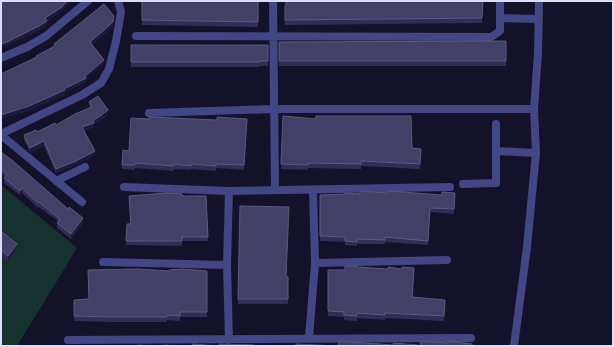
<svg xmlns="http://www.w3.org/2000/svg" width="614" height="347" font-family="'IBM Plex Sans',sans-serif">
  <rect width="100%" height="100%" fill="#141229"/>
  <!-- green -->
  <path fill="#16322e" d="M1 185 77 248 17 346H1Z"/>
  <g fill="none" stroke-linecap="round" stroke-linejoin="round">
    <!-- minor -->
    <path stroke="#414684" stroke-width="8" d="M273 1 275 190
      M500 18 539 19
      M136 36 491 37 500 31V1
      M1 58 27 47 46 36 88 1
      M149 113 274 109H534
      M1 134 82 95 101 83 109 69 116 41 121 12 118 1
      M1 135 82 202
      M496 151 536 153
      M56 181 85 167
      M463 184 496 183V124
      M124 187 229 191 450 187
      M229 191 227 265 229 340
      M103 262 227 265
      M315 263 447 260
      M309 338 315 263 313 190
      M68 340 471 338
      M514 346 527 247 536 153 534 109 538 54 539 1"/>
  </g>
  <!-- wall -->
  <path fill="#312d56" d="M142 1H258V27L142 25Z
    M483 1 482 23 285 25V6Z
    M506 41V66H279V42Z
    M131 45H268V66H259V67H131Z
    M89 102 108 115 94 124V127L84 131 95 155 76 165 56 173 44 146 30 152 24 140V135L37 132 56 125 90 108 89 106Z
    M283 116 412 148 421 154 420 169 361 166V169L308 168V170L281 169Z
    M149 119 217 120 247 119 244 170 216 168V171L191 169V170L174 169V171L135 168V170L122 169V165L129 151Z
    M1 152 83 223 71 239 57 228V223L58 221 39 207 38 208 22 193 20 195 4 183V178L5 177 1 174Z
    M360 194 455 197 454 214 430 212 428 245 385 242V244H357V246L345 245V242L320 241V195Z
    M129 196H206L208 241H182V246L126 245 127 224H130Z
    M240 206 286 277H288V304H238Z
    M1 231 17 249 8 261 1 255Z
    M357 267 414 273 413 297 445 304 444 321 385 318V320L357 318V321L344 320V317L328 316V270H345Z
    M169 271H207V317H180V321L167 320V322H113L74 321V300L89 299Z"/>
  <!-- shaded-wall -->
  <path fill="#1e1a3c" d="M67 1H71L62 11 47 22V25L39 31 7 46 1 48V44L45 18Z
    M114 16 113 27 90 47V42Z
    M104 60V64L86 79V82L65 93V95L29 111 1 119V115L64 89 85 76Z
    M108 110V115L94 124V127L82 132V127Z
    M44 141V146L30 152V148Z
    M95 151V155L76 165 56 173V169Z
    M22 188V193L20 195V191Z
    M83 218V223L71 239V234Z
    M17 244V249L8 261V256Z"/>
  <!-- building -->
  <path fill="#434068" stroke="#5c597f" d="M1 1H67L62 7 45 18 47 21 39 26 7 42 1 44Z
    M142 1H258V22L142 20Z
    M286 1H483L482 18 285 20V6H286Z
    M104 4 114 16 113 22 90 42 104 60 85 76 86 78 64 89 65 90 29 106 1 115V74L37 57 36 56 55 46 54 44Z
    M506 41V61H279V42Z
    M131 45H268V61H259V62H131Z
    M98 96 108 110 93 121 94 123 82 127 95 151 76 161 56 169 44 141 30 148 24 135 36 130 37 132 55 123 56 125 75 114 92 107 89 102Z
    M283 116 316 119V116H411L412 148 421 149 420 164 361 161V164L308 163V165L281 164Z
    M149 117 217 120V117L247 119 244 165 216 164V166L191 164V166L174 164V166L135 163V165H122L123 150 129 151 131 118 149 119Z
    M1 152 13 161 68 209 69 207 83 218 71 234 57 223 60 219 39 202 38 203 22 188 20 191 4 178 7 174 1 170Z
    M360 191 388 193V191L442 195V192L455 193 454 209 430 208 428 241 385 237V240L357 239V242L345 241V237L320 236V195L345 194V193L360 194Z
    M166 193 182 194V196H206L208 237H182V241H126L127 224H131L129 196Z
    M240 206 289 207 286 277H288V299H238Z
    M1 231 17 244 8 256 1 250Z
    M345 266H357V267L388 269V267L402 269V267L414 268 412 297 445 300 444 316 385 313V315L357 313V316L344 315V312L328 311V270H345Z
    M138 269 169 271V270L181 269 207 271V312H180V316L167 315V317H113L74 316V300L89 299 88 270Z
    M339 341 393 345V343L418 345V346H338Z
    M421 341 448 343V341L472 344V346H420Z
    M193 344 218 346H192Z
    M219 344 254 345V346H219Z
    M296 344 337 346H296Z
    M138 345 154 346H138Z
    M164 345 178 346H164Z"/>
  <!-- border -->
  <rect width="614" height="347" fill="none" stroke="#ddddfd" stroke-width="4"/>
</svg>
